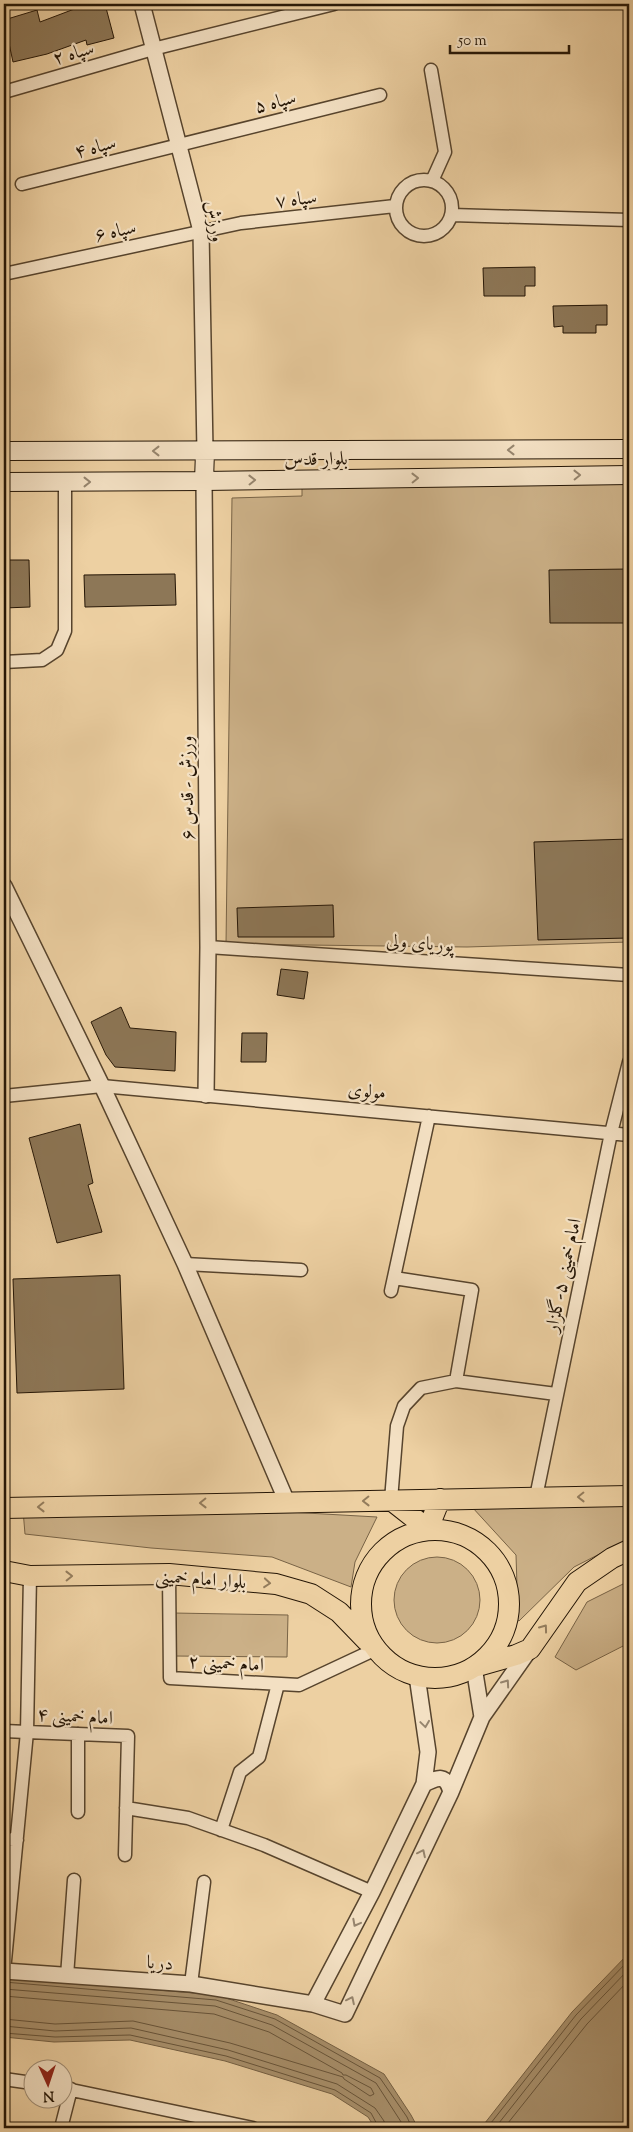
<svg xmlns="http://www.w3.org/2000/svg" width="633" height="2132" font-family="'Sorts Mill Goudy',Amiri,serif">
  <rect width="100%" height="100%" fill="#edd0a2"/>
  <filter id="stains"><feTurbulence type="fractalNoise" baseFrequency=".004" numOctaves="4"/><feColorMatrix values="0 0 0 0 .2 0 0 0 0 .09 0 0 0 0 .02 0 0 0 .5 -.17"/></filter>
  <radialGradient id="worn" r=".72"><stop offset=".6" stop-color="#630" stop-opacity="0"/><stop offset="1" stop-color="#630" stop-opacity=".3"/></radialGradient>
  <!-- green -->
  <path fill="#cbb087" stroke="#786346" d="M629 480V942L467 947 226 944 232 498 302 496V483Z
    M629 1504V1539L574 1567 519 1621 513 1617 517 1586 516 1555 472 1507Z
    M23 1510 271 1511 377 1517 355 1562 351 1587 272 1557 151 1548 25 1534Z
    M394 1600a43 43 0 1 1 86 0a43 43 0 1 1-86 0Z
    M629 1581V1643L576 1670 555 1657 587 1602Z
    M173 1613 288 1615 287 1657 173 1656Z"/>
  <!-- water -->
  <path fill="#a9916d" stroke="#746044" d="M629 1953V2128H481L572 2012Z
    M4 1977 217 1995 277 2015 384 2074 411 2115 418 2128H375L368 2117 332 2094 225 2061 130 2040 54 2042 4 2037Z"/>
  <g fill="none" stroke-linecap="round" stroke-linejoin="round">
    <!-- shore -->
    <path stroke="#67543a" stroke-width="1" d="M4 1982 216 2000 275 2019 380 2078 407 2117 412 2128
      M4 1989 215 2006 272 2025 376 2083 405 2128
      M4 1996 214 2014 269 2032 342 2073 343 2075H346L371 2088 374 2094 370 2096 344 2079 343 2077 230 2043 133 2021 55 2024 4 2019
      M4 2026 55 2031 131 2028 228 2050 337 2084 375 2108 384 2121 385 2128
      M4 2033 55 2037 130 2035 226 2056 335 2090 371 2113 379 2128
      M487 2128 576 2015 629 1960
      M495 2128 581 2019 629 1969
      M504 2128 587 2024 629 1980"/>
  </g>
  <!-- building -->
  <path fill="#8d7757" stroke="#251606" d="M75 4H105L114 38 87 45 86 40 47 54 13 62 4 20 37 10 40 22 77 8Z
    M535 267V286H525V296H484L483 268Z
    M607 305V325H596V333H563V326L554 327 553 306Z
    M4 560H29L30 607 4 608Z
    M629 569V623H550L549 570Z
    M175 574 176 605 85 607 84 575Z
    M629 839V938L538 940 534 842Z
    M333 905 334 937H238L237 908Z
    M281 969 308 972 304 999 277 995Z
    M121 1007 130 1028 176 1032 175 1071 115 1067 106 1055 91 1022Z
    M242 1033H267L266 1062H241Z
    M80 1124 93 1183 88 1185 102 1232 57 1243 29 1138Z
    M120 1275 124 1389 17 1393 13 1279Z"/>
  <g fill="none" stroke-linecap="round" stroke-linejoin="round">
    <!-- minor casing -->
    <g stroke="#57442d" stroke-width="15">
      <path id="minor" d="M431 70 445 152 432 181
        M4 92 153 49 334 4
        M396 208a28 28 0 1 1 56 0a28 28 0 1 1-56 0Z
        M22 184 380 95
        M452 215 629 220
        M4 274 241 223 395 206
        M4 662 42 660 57 650 65 631V482
        M208 947 629 975
        M4 1096 102 1086 629 1135
        M185 1264 301 1270
        M394 1278 472 1290 456 1381
        M391 1291 429 1116
        M536 1497 611 1133 629 1062
        M391 1500 397 1426 404 1406 421 1388 456 1381 556 1394
        M169 1574 170 1678 299 1685 376 1649
        M30 1576 27 1732 128 1736 125 1855
        M4 1731 27 1732 4 1971
        M78 1734V1812
        M126 1808 188 1818 264 1845 372 1892
        M221 1830 240 1772 259 1757 278 1684
        M4 1839 17 1840
        M67 1976 74 1880
        M191 1984 204 1882
        M4 2079 32 2083
        M62 2088 253 2128
        M61 2128 71 2089"/>
    </g>
    <!-- tertiary casing -->
    <g stroke="#57442d" stroke-width="18">
      <path id="tertiary" d="M142 4 201 231 205 451
        M204 481 208 947 206 1095
        M4 886 102 1086 185 1264 287 1502
        M482 1717 530 1649
        M424 1784C438 1777 446 1774 451 1792
        M4 1971 191 1984 313 2004 345 2014 451 1792 482 1717 474 1667
        M313 2004 372 1892 424 1784 428 1752 417 1676"/>
    </g>
    <!-- secondary casing -->
    <g stroke="#251606" stroke-width="20">
      <path id="secondary" d="M4 451 629 449
        M204 481 205 451
        M4 482 204 481 629 475"/>
    </g>
    <!-- primary casing -->
    <g stroke="#251606" stroke-width="22">
      <path id="primary" d="M391 1500 428 1529 440 1499
        M4 1508 629 1496
        M361 1604a74 74 0 1 1 148 0a74 74 0 1 1-148 0Z
        M4 1571 30 1576 169 1574 276 1584 311 1594 339 1612 367 1641
        M478 1666 516 1655 530 1649 577 1582 612 1558 629 1550"/>
    </g>
    <!-- minor -->
    <use href="#minor" stroke="#f3e0c3" stroke-width="12"/>
    <!-- tertiary -->
    <use href="#tertiary" stroke="#f3e0c3" stroke-width="15"/>
    <!-- secondary -->
    <use href="#secondary" stroke="#f3e0c3" stroke-width="18"/>
    <!-- primary -->
    <use href="#primary" stroke="#edd0a2" stroke-width="20"/>
  </g>
  <!-- one-way arrows -->
  <defs><path id="oneway-chevron" d="M-2-3.5L2.5 0L-2 3.5" fill="none" stroke-width="1.6" stroke-linecap="round" stroke-linejoin="round" transform="scale(1.25)"/></defs>
  <g stroke="#96856e">
    <use href="#oneway-chevron" transform="translate(511 450) rotate(180)"/>
    <use href="#oneway-chevron" transform="translate(156 451) rotate(180)"/>
    <use href="#oneway-chevron" transform="translate(577 475) rotate(-1)"/>
    <use href="#oneway-chevron" transform="translate(415 478) rotate(-1)"/>
    <use href="#oneway-chevron" transform="translate(252 480) rotate(-1)"/>
    <use href="#oneway-chevron" transform="translate(87 482)"/>
    <use href="#oneway-chevron" transform="translate(506 1683) rotate(-55)"/>
    <use href="#oneway-chevron" transform="translate(425 1724) rotate(82)"/>
    <use href="#oneway-chevron" transform="translate(422 1853) rotate(-64)"/>
    <use href="#oneway-chevron" transform="translate(356 1923) rotate(118)"/>
    <use href="#oneway-chevron" transform="translate(351 2000) rotate(-64)"/>
  </g>
  <g stroke="#937c5c">
    <use href="#oneway-chevron" transform="translate(581 1497) rotate(179)"/>
    <use href="#oneway-chevron" transform="translate(366 1501) rotate(179)"/>
    <use href="#oneway-chevron" transform="translate(203 1503) rotate(179)"/>
    <use href="#oneway-chevron" transform="translate(41 1507) rotate(179)"/>
    <use href="#oneway-chevron" transform="translate(69 1576) rotate(-1)"/>
    <use href="#oneway-chevron" transform="translate(267 1583) rotate(5)"/>
    <use href="#oneway-chevron" transform="translate(544 1628) rotate(-54)"/>
  </g>
  <g text-anchor="middle" stroke-width="4.5" stroke-linejoin="round" paint-order="stroke">
    <!-- street labels -->
    <g font-size="19" fill="#251606" stroke="#f3e0c3">
      <text transform="translate(73 52) rotate(-16)" y="7">سپاه ۲</text>
      <text transform="translate(275 101) rotate(-14)" y="7">سپاه ۵</text>
      <text transform="translate(95 146) rotate(-14)" y="7">سپاه ۴</text>
      <text transform="translate(296 198) rotate(-6)" y="7">سپاه ۷</text>
      <text transform="translate(216 221) rotate(81)" y="7">ورزش</text>
      <text transform="translate(115 230) rotate(-12)" y="7">سپاه ۶</text>
      <text transform="translate(316 458) rotate(-1)" y="7">بلوار قدس</text>
      <text transform="translate(186 788) rotate(-91)" y="7">ورزش - قدس ۶</text>
      <text transform="translate(420 942) rotate(4)" y="7">پوریای ولی</text>
      <text transform="translate(367 1090) rotate(5)" y="7">مولوی</text>
      <text transform="translate(562 1275) rotate(-78)" y="7">امام خمینی ۵-گلزار</text>
      <text transform="translate(201 1578) rotate(4)" y="7">بلوار امام خمینی</text>
      <text transform="translate(226 1662) rotate(3)" y="7">امام خمینی ۲</text>
      <text transform="translate(75 1715) rotate(3)" y="7">امام خمینی ۴</text>
      <text transform="translate(160 1962) rotate(4)" y="7">دریا</text>
    </g>
  </g>
  <!-- margin -->
  <rect width="633" height="2132" fill="none" stroke="#edd0a2" stroke-width="20"/>
  <rect x="5" y="5" width="623" height="2122" fill="none" stroke="#251606" stroke-width="2.5"/>
  <rect x="10" y="10" width="613" height="2112" fill="none" stroke="#251606"/>
  <!-- north arrow -->
  <g transform="translate(48 2084) rotate(177)"><circle r="24" fill="#f3e0c3" stroke="#a18f77"/>
  <path d="M0-4L9 19L0 12L-9 19Z" fill="#8f2418"/>
  <text y="-8" font-size="14" font-weight="bold" text-anchor="middle" fill="#251606">N</text>
  </g>
  <!-- scale -->
  <path d="M450 45v8h119v-8" fill="none" stroke="#251606" stroke-width="2.5"/>
  <text x="458" y="45" font-size="15" fill="#251606" stroke="#f3e0c3" stroke-width="4" paint-order="stroke">50 m</text>
  <rect width="100%" height="100%" filter="url(#stains)"/>
  <rect width="100%" height="100%" fill="url(#worn)"/>
</svg>
